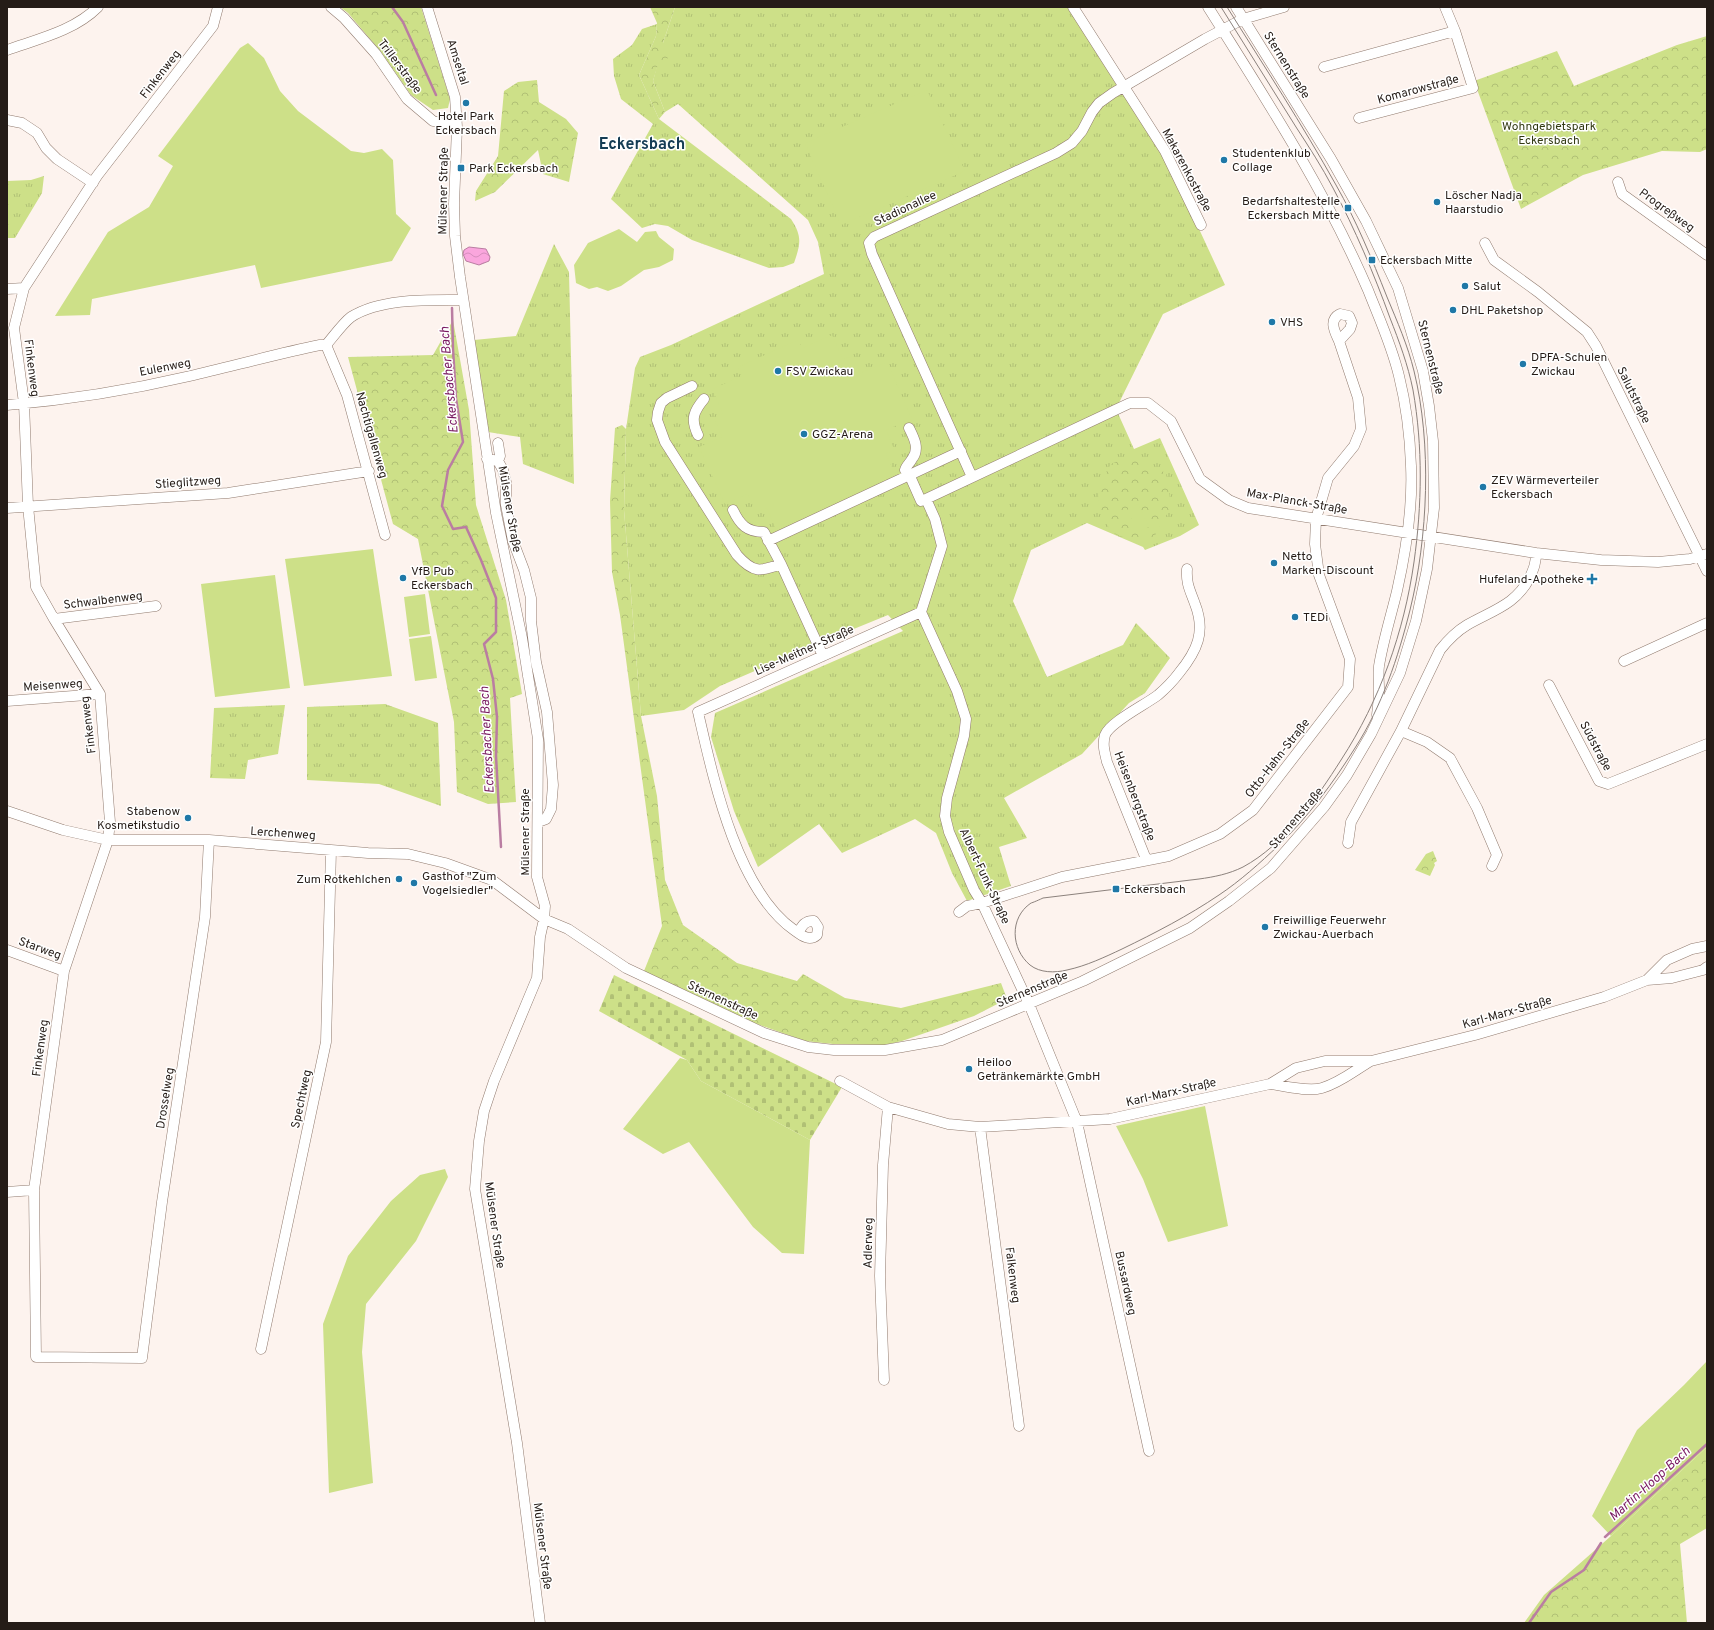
<svg xmlns="http://www.w3.org/2000/svg" width="1714" height="1630" font-family="Overpass,sans-serif">
  <defs>
    <pattern id="grass-tufts" width="24" height="20" patternUnits="userSpaceOnUse"><rect width="24" height="20" fill="#cde088"/><path d="M3 7l-1-3M5 7V3M7 7l1-3M15 17l-1-3M17 17v-4M19 17l1-3" fill="none" stroke="#b0c075"/></pattern>
    <pattern id="forest-crowns" width="20" height="18" patternUnits="userSpaceOnUse"><rect width="20" height="18" fill="#cde088"/><path d="M2 6a3 3 0 1 1 6 0M12 15a3 3 0 1 1 6 0" fill="none" stroke="#b0c075"/></pattern>
    <pattern id="cemetery-stones" width="16" height="16" patternUnits="userSpaceOnUse"><rect width="16" height="16" fill="#cde088"/><path d="M2 7V4a2 2 0 0 1 4 0v3zM10 15v-3a2 2 0 0 1 4 0v3z" fill="#b0c075"/></pattern>
    <pattern id="water-waves" width="16" height="10" patternUnits="userSpaceOnUse"><rect width="16" height="10" fill="#faa6dd"/><path d="M0 5q4-4 8 0t8 0" fill="none" stroke="#d68ebd"/></pattern>
  </defs>
  <rect width="100%" height="100%" fill="#fdf3ee"/>
  <!-- grass -->
  <path fill="url(#grass-tufts)" d="M675 7H1068L1168 162 1225 285 1163 314 1116 409 1134 449 1160 438 1199 525 1180 536 1145 550 1143 547 1087 523 1031 550 1013 601 1047 677 1123 645 1136 623 1170 658 1145 693 1129 703 1082 754 1004 798 1027 838 999 847 1011 886 967 901 952 873 936 833 915 819 842 853 819 824 758 867 734 811 711 737 715 713 903 631 888 615 817 644 720 686 684 710 641 716 624 510 626 429 635 368 640 357 671 345 824 274 818 242 808 220 678 104 665 112 653 81 663 43Z
    M657 24 656 36 639 75 659 119 791 219C802 236 801 243 794 263L783 267 769 268 692 240 668 226 655 224 642 228 611 199 653 124 621 99 614 76 613 59 632 45 642 29Z
    M44 176 42 193 15 238H7V181L31 180Z
    M554 244 569 272 574 484 523 464 520 437 488 432 474 340 516 336Z
    M385 704 438 723 441 806 379 784 307 780V707Z
    M285 705 278 754 248 760 245 779 210 778 214 708Z"/>
  <!-- forest -->
  <path fill="url(#forest-crowns)" d="M340 7H421L450 99 448 108 433 110 411 95 381 52 348 13Z
    M650 7H675L663 43 672 57 659 61 653 81 665 112 659 119 639 75 656 36 657 23Z
    M1707 36V149L1700 152 1662 151 1583 175 1521 209 1474 81 1557 51 1574 86 1677 45Z
    M537 80 539 102 566 119 578 133 569 182 543 174 538 150 495 192 475 201 476 191 498 156 504 91 518 82Z
    M453 320 469 410 476 505 506 600 522 694 510 698 516 802 488 804 457 792 454 722 418 539 393 524 348 357 433 355Z
    M622 425 626 429 624 510 641 716 657 796 665 880 683 925 737 963 797 981 803 974 845 998 901 1008 1001 983 1007 999 974 1016 902 1041 885 1045 833 1044 805 1041 754 1023 644 971 662 926 620 615 612 572 610 501 615 428Z
    M1129 456 1166 473 1171 507 1153 539 1132 540 1112 533 1101 514 1097 488 1111 464Z
    M1433 851 1437 861 1434 863 1435 865 1430 876 1415 870 1426 854Z
    M1707 1447V1528L1680 1544 1687 1623H1524L1544 1595 1611 1536Z"/>
  <!-- cemetery -->
  <path fill="url(#cemetery-stones)" d="M614 975 842 1087 810 1140 701 1081 687 1060 599 1011Z"/>
  <!-- garden -->
  <path fill="#cde088" d="M248 43 264 58 280 91 298 111 351 151 364 153 382 149 393 160 396 214 411 228 392 261 261 288 255 265 92 299 90 315 55 316 108 232 149 207 173 166 158 156 240 48Z
    M927 90 965 171 841 225 805 143Z
    M619 229 637 242 645 232 656 231 659 237 674 249 673 260 659 267 644 270 621 286 608 291 597 287 589 289 576 283 574 265 588 243Z
    M832 335 843 359 853 356 860 373 887 362 912 419 886 430 894 449 886 454 897 478 777 532 767 508 756 512 748 494 725 504 699 447 722 437 715 421V418L723 413 712 389 742 376 738 367 798 340 802 348Z
    M1138 504 1149 527 1138 532 1127 510Z
    M373 549 392 676 304 686 285 559Z
    M275 575 290 688 215 697 201 584Z
    M425 594 430 634 409 637 404 597Z
    M431 636 437 678 415 681 409 639Z
    M680 1058 687 1060 701 1081 810 1140 804 1254 782 1253 753 1227 689 1142 663 1154 623 1129Z
    M1205 1106 1228 1226 1168 1242 1143 1179 1116 1126Z
    M445 1169 448 1177 416 1241 366 1304 362 1352 373 1483 329 1493 323 1324 348 1256 391 1201 420 1175Z
    M1707 1361V1447L1611 1536 1592 1516 1637 1430 1684 1385Z"/>
  <!-- water -->
  <path fill="url(#water-waves)" stroke="#ba7da2" d="M469 247 486 249 490 257 489 261 479 265 466 261 463 254 464 250Z"/>
  <g fill="none" stroke-linecap="round" stroke-linejoin="round">
    <!-- stream -->
    <path stroke="#ba7da2" stroke-width="2.5" d="M392 7 403 22 436 95
      M452 308 453 349 456 399 463 442 448 470 442 506 453 529 466 527 481 560 496 598V632L484 644 493 679 497 717 496 756 501 847
      M1605 1537 1707 1444
      M1529 1623 1551 1592 1584 1570 1601 1543"/>
    <!-- minor casing -->
    <g stroke="#917b6f" stroke-width="11">
      <path id="minor" d="M331 7 344 18 376 54 407 99 433 121 457 127
        M427 7 455 97 457 127 454 204 455 236 460 277 496 513 522 638 538 739 537 877 545 906 544 919 540 937 537 978 494 1081 484 1111 479 1141 475 1189 517 1443 540 1623
        M1073 7 1165 151 1201 225
        M1208 7C1266 99 1325 190 1368 290 1379 318 1392 346 1399 376 1406 404 1410 437 1411 466 1413 508 1406 551 1397 591 1391 616 1383 641 1379 666 1378 673 1379 681 1379 689 1379 697 1378 707 1377 715
        M7 50C38 39 74 31 98 7
        M1324 67 1455 31
        M1359 118 1473 88 1455 31 1445 7
        M7 120 22 123 37 133 46 148 57 159 93 183
        M1618 182 1622 194 1707 255
        M1485 243 1494 260 1538 292 1587 332 1596 346 1707 571
        M7 289 24 288
        M1340 314 1349 316 1352 323 1350 329 1339 341C1335 332 1328 320 1340 314Z
        M326 345 347 395 385 535
        M326 345C333 337 343 323 351 317 381 298 429 300 463 300
        M692 386 667 398 661 403 658 412 657 420 665 442 737 555C753 573 760 572 781 564
        M7 405C68 400 130 390 190 376 233 366 276 354 320 345H326
        M909 428C914 438 920 449 912 459 910 463 906 466 905 470L909 474 921 501
        M698 435C690 419 694 411 704 399
        M498 443 500 456 498 461
        M487 459 498 461 503 470 506 482V505L513 541 524 570 531 598V621L536 662 547 712 553 785 551 809 546 819 538 822
        M972 477 872 254 869 243 874 237 1056 153 1072 143 1082 131 1092 112 1099 103 1113 93 1205 39 1243 19 1284 7
        M7 508 228 493 369 471
        M733 510C740 525 747 532 764 532L781 564 823 656
        M768 541 961 451
        M54 619 156 606
        M1624 661 1707 623
        M1549 685 1599 781 1608 784 1707 744
        M7 701 100 694
        M1401 731 1427 742 1450 758 1477 808 1497 855 1492 866
        M7 811 63 830 108 840H209L368 853 408 854 445 863 492 880 544 919 568 929 626 968 764 1033 808 1047 834 1050H885L942 1040 1083 981 1190 928 1229 901 1271 868 1324 807 1347 775 1371 734 1400 673 1416 621 1427 569 1434 508 1433 441 1429 406 1423 371 1398 288 1366 221 1331 159 1236 7
        M209 840 205 917 162 1202 142 1358 36 1357 34 1190 64 971 108 840 110 822 100 694 54 619 36 587 28 506 24 403 14 328 24 288 97 176 213 26 218 7
        M1348 843 1351 822 1401 731 1440 650C1448 640 1457 631 1467 625 1493 610 1516 605 1530 577 1534 568 1536 563 1536 553
        M1146 859 1107 762C1105 753 1102 745 1105 735 1110 722 1145 705 1158 695 1165 689 1173 681 1179 673 1197 651 1206 632 1195 604 1190 590 1186 584 1187 569
        M959 912 967 906 982 903 1062 877 1169 856 1220 834 1253 810 1348 687 1350 659 1319 575 1315 544 1316 519 1328 478 1354 446 1361 429 1358 398 1339 341
        M798 933C802 926 805 920 814 921L818 927 817 935C809 942 801 935 794 930 736 889 713 777 698 712L921 612
        M7 950 64 971
        M1647 980 1667 960 1692 949 1707 946
        M840 1081 888 1107 948 1124 980 1127 1110 1119 1270 1084 1296 1068 1325 1061H1371L1475 1035 1604 997 1647 980 1672 978 1703 970 1707 967
        M1270 1084C1284 1086 1308 1092 1322 1088 1340 1083 1355 1070 1371 1061
        M980 1127 1019 1426
        M7 1192 34 1190
        M261 1349 326 1042 331 850
        M884 1380 880 1276 883 1165 888 1107
        M1149 1451 1077 1122 1029 1004 982 903 974 890 949 832 945 816 947 798 964 736 966 719 957 691 921 612 942 546 935 519 926 499 1130 403H1148L1171 421 1200 479 1229 500 1248 508 1536 553 1601 560 1658 562 1690 559 1707 554"/>
    </g>
    <!-- minor -->
    <use href="#minor" stroke="#fff" stroke-width="10"/>
    <!-- tram -->
    <path stroke="#8c827d" stroke-width="1" d="M1221 7C1246 47 1271 87 1296 127 1309 147 1322 167 1333 188 1355 229 1374 274 1390 318 1399 341 1408 365 1413 390 1423 447 1422 505 1414 562 1404 632 1380 700 1341 760 1317 798 1284 845 1243 867 1229 874 1214 877 1199 879L1043 898C1041 899 1032 903 1031 903 1009 918 1011 949 1030 965 1040 973 1055 973 1067 970 1086 966 1105 957 1122 949 1155 933 1188 916 1219 895 1240 881 1260 863 1279 845 1308 817 1333 783 1355 748 1382 706 1398 658 1410 610 1428 537 1432 444 1414 371 1408 346 1397 321 1387 297 1372 259 1356 220 1336 185 1302 124 1264 66 1227 7"/>
  </g>
  <!-- markers -->
  <g fill="#1f78a7" stroke="#fff" stroke-width="1.5">
    <circle cx="466" cy="103" r="4"/>
    <circle cx="1224" cy="160" r="4"/>
    <rect x="457" y="164" width="8" height="8" rx="2"/>
    <circle cx="1437" cy="202" r="4"/>
    <rect x="1344" y="204" width="8" height="8" rx="2"/>
    <rect x="1368" y="256" width="8" height="8" rx="2"/>
    <circle cx="1465" cy="286" r="4"/>
    <circle cx="1453" cy="310" r="4"/>
    <circle cx="1272" cy="322" r="4"/>
    <circle cx="1523" cy="364" r="4"/>
    <circle cx="778" cy="371" r="4"/>
    <circle cx="804" cy="434" r="4"/>
    <circle cx="1483" cy="487" r="4"/>
    <circle cx="1274" cy="563" r="4"/>
    <circle cx="403" cy="578" r="4"/>
    <path d="M1590 573h4v4h4v4h-4v4h-4v-4h-4v-4h4z"/>
    <circle cx="1295" cy="617" r="4"/>
    <circle cx="188" cy="818" r="4"/>
    <circle cx="399" cy="879" r="4"/>
    <circle cx="414" cy="883" r="4"/>
    <rect x="1112" y="885" width="8" height="8" rx="2"/>
    <circle cx="1265" cy="927" r="4"/>
    <circle cx="969" cy="1069" r="4"/>
  </g>
  <g text-anchor="middle" stroke-width="3" stroke-linejoin="round" paint-order="stroke">
    <!-- street labels -->
    <g font-size="12" fill="#251c17" stroke="#fff">
      <text transform="translate(458 62) rotate(72)" y="4">Amseltal</text>
      <text transform="translate(1287 65) rotate(58)" y="4">Sternenstraße</text>
      <text transform="translate(400 66) rotate(53)" y="4">Trillerstraße</text>
      <text transform="translate(160 74) rotate(-52)" y="4">Finkenweg</text>
      <text transform="translate(1418 89) rotate(-15)" y="4">Komarowstraße</text>
      <text transform="translate(1187 170) rotate(62)" y="4">Makarenkostraße</text>
      <text transform="translate(443 191) rotate(-89)" y="4">Mülsener Straße</text>
      <text transform="translate(905 208) rotate(-25)" y="4">Stadionallee</text>
      <text transform="translate(1667 210) rotate(36)" y="4">Progreßweg</text>
      <text transform="translate(1431 357) rotate(76)" y="4">Sternenstraße</text>
      <text transform="translate(165 367) rotate(-11)" y="4">Eulenweg</text>
      <text transform="translate(32 368) rotate(83)" y="4">Finkenweg</text>
      <text transform="translate(1634 395) rotate(64)" y="4">Salutstraße</text>
      <text transform="translate(372 435) rotate(74)" y="4">Nachtigallenweg</text>
      <text transform="translate(188 482) rotate(-4)" y="4">Stieglitzweg</text>
      <text transform="translate(1297 501) rotate(10)" y="4">Max-Planck-Straße</text>
      <text transform="translate(510 509) rotate(80)" y="4">Mülsener Straße</text>
      <text transform="translate(103 600) rotate(-7)" y="4">Schwalbenweg</text>
      <text transform="translate(804 650) rotate(-24)" y="4">Lise-Meitner-Straße</text>
      <text transform="translate(53 685) rotate(-4)" y="4">Meisenweg</text>
      <text transform="translate(88 725) rotate(-97)" y="4">Finkenweg</text>
      <text transform="translate(1596 746) rotate(62)" y="4">Südstraße</text>
      <text transform="translate(1277 758) rotate(-52)" y="4">Otto-Hahn-Straße</text>
      <text transform="translate(1135 796) rotate(69)" y="4">Heisenbergstraße</text>
      <text transform="translate(1296 818) rotate(-50)" y="4">Sternenstraße</text>
      <text transform="translate(525 832) rotate(-90)" y="4">Mülsener Straße</text>
      <text transform="translate(283 833) rotate(4)" y="4">Lerchenweg</text>
      <text transform="translate(985 876) rotate(65)" y="4">Albert-Funk-Straße</text>
      <text transform="translate(40 948) rotate(20)" y="4">Starweg</text>
      <text transform="translate(1032 989) rotate(-23)" y="4">Sternenstraße</text>
      <text transform="translate(723 1000) rotate(25)" y="4">Sternenstraße</text>
      <text transform="translate(1507 1012) rotate(-16)" y="4">Karl-Marx-Straße</text>
      <text transform="translate(40 1048) rotate(-82)" y="4">Finkenweg</text>
      <text transform="translate(1171 1092) rotate(-13)" y="4">Karl-Marx-Straße</text>
      <text transform="translate(165 1098) rotate(-81)" y="4">Drosselweg</text>
      <text transform="translate(301 1099) rotate(-78)" y="4">Spechtweg</text>
      <text transform="translate(495 1225) rotate(82)" y="4">Mülsener Straße</text>
      <text transform="translate(868 1243) rotate(-89)" y="4">Adlerweg</text>
      <text transform="translate(1013 1275) rotate(83)" y="4">Falkenweg</text>
      <text transform="translate(1126 1283) rotate(78)" y="4">Bussardweg</text>
      <text transform="translate(543 1546) rotate(83)" y="4">Mülsener Straße</text>
    </g>
    <!-- poi labels -->
    <g font-size="12" fill="#251c17" stroke="#fff" text-anchor="start">
      <text x="466" y="120" text-anchor="middle">Hotel Park<tspan x="466" dy="14">Eckersbach</tspan></text>
      <text x="1232" y="157">Studentenklub<tspan x="1232" dy="14">Collage</tspan></text>
      <text x="469" y="172">Park Eckersbach</text>
      <text x="1445" y="199">Löscher Nadja<tspan x="1445" dy="14">Haarstudio</tspan></text>
      <text x="1340" y="205" text-anchor="end">Bedarfshaltestelle<tspan x="1340" dy="14">Eckersbach Mitte</tspan></text>
      <text x="1380" y="264">Eckersbach Mitte</text>
      <text x="1473" y="290">Salut</text>
      <text x="1461" y="314">DHL Paketshop</text>
      <text x="1280" y="326">VHS</text>
      <text x="1531" y="361">DPFA-Schulen<tspan x="1531" dy="14">Zwickau</tspan></text>
      <text x="786" y="375">FSV Zwickau</text>
      <text x="812" y="438">GGZ-Arena</text>
      <text x="1491" y="484">ZEV Wärmeverteiler<tspan x="1491" dy="14">Eckersbach</tspan></text>
      <text x="1282" y="560">Netto<tspan x="1282" dy="14">Marken-Discount</tspan></text>
      <text x="411" y="575">VfB Pub<tspan x="411" dy="14">Eckersbach</tspan></text>
      <text x="1584" y="583" text-anchor="end">Hufeland-Apotheke</text>
      <text x="1303" y="621">TEDi</text>
      <text x="180" y="815" text-anchor="end">Stabenow<tspan x="180" dy="14">Kosmetikstudio</tspan></text>
      <text x="422" y="880">Gasthof "Zum<tspan x="422" dy="14">Vogelsiedler"</tspan></text>
      <text x="391" y="883" text-anchor="end">Zum Rotkehlchen</text>
      <text x="1124" y="893">Eckersbach</text>
      <text x="1273" y="924">Freiwillige Feuerwehr<tspan x="1273" dy="14">Zwickau-Auerbach</tspan></text>
      <text x="977" y="1066">Heiloo<tspan x="977" dy="14">Getränkemärkte GmbH</tspan></text>
    </g>
    <!-- park labels -->
    <g font-size="12" fill="#333a13" stroke="#fff">
      <text x="1549" y="130">Wohngebietspark<tspan x="1549" dy="14">Eckersbach</tspan></text>
    </g>
    <!-- water labels -->
    <g font-size="13" font-style="italic" fill="#791960" stroke="#fff">
      <text transform="translate(448 380) rotate(-95)" y="5">Eckersbacher Bach</text>
      <text transform="translate(486 740) rotate(-93)" y="5">Eckersbacher Bach</text>
      <text transform="translate(1649 1483) rotate(-42)" y="5">Martin-Hoop-Bach</text>
    </g>
    <!-- district labels -->
    <g font-size="16" font-weight="bold" fill="#153d54" stroke="#fff">
      <text x="642" y="149">Eckersbach</text>
    </g>
  </g>
  <!-- border -->
  <rect width="1714" height="1630" fill="none" stroke="#251c17" stroke-width="16"/>
</svg>
